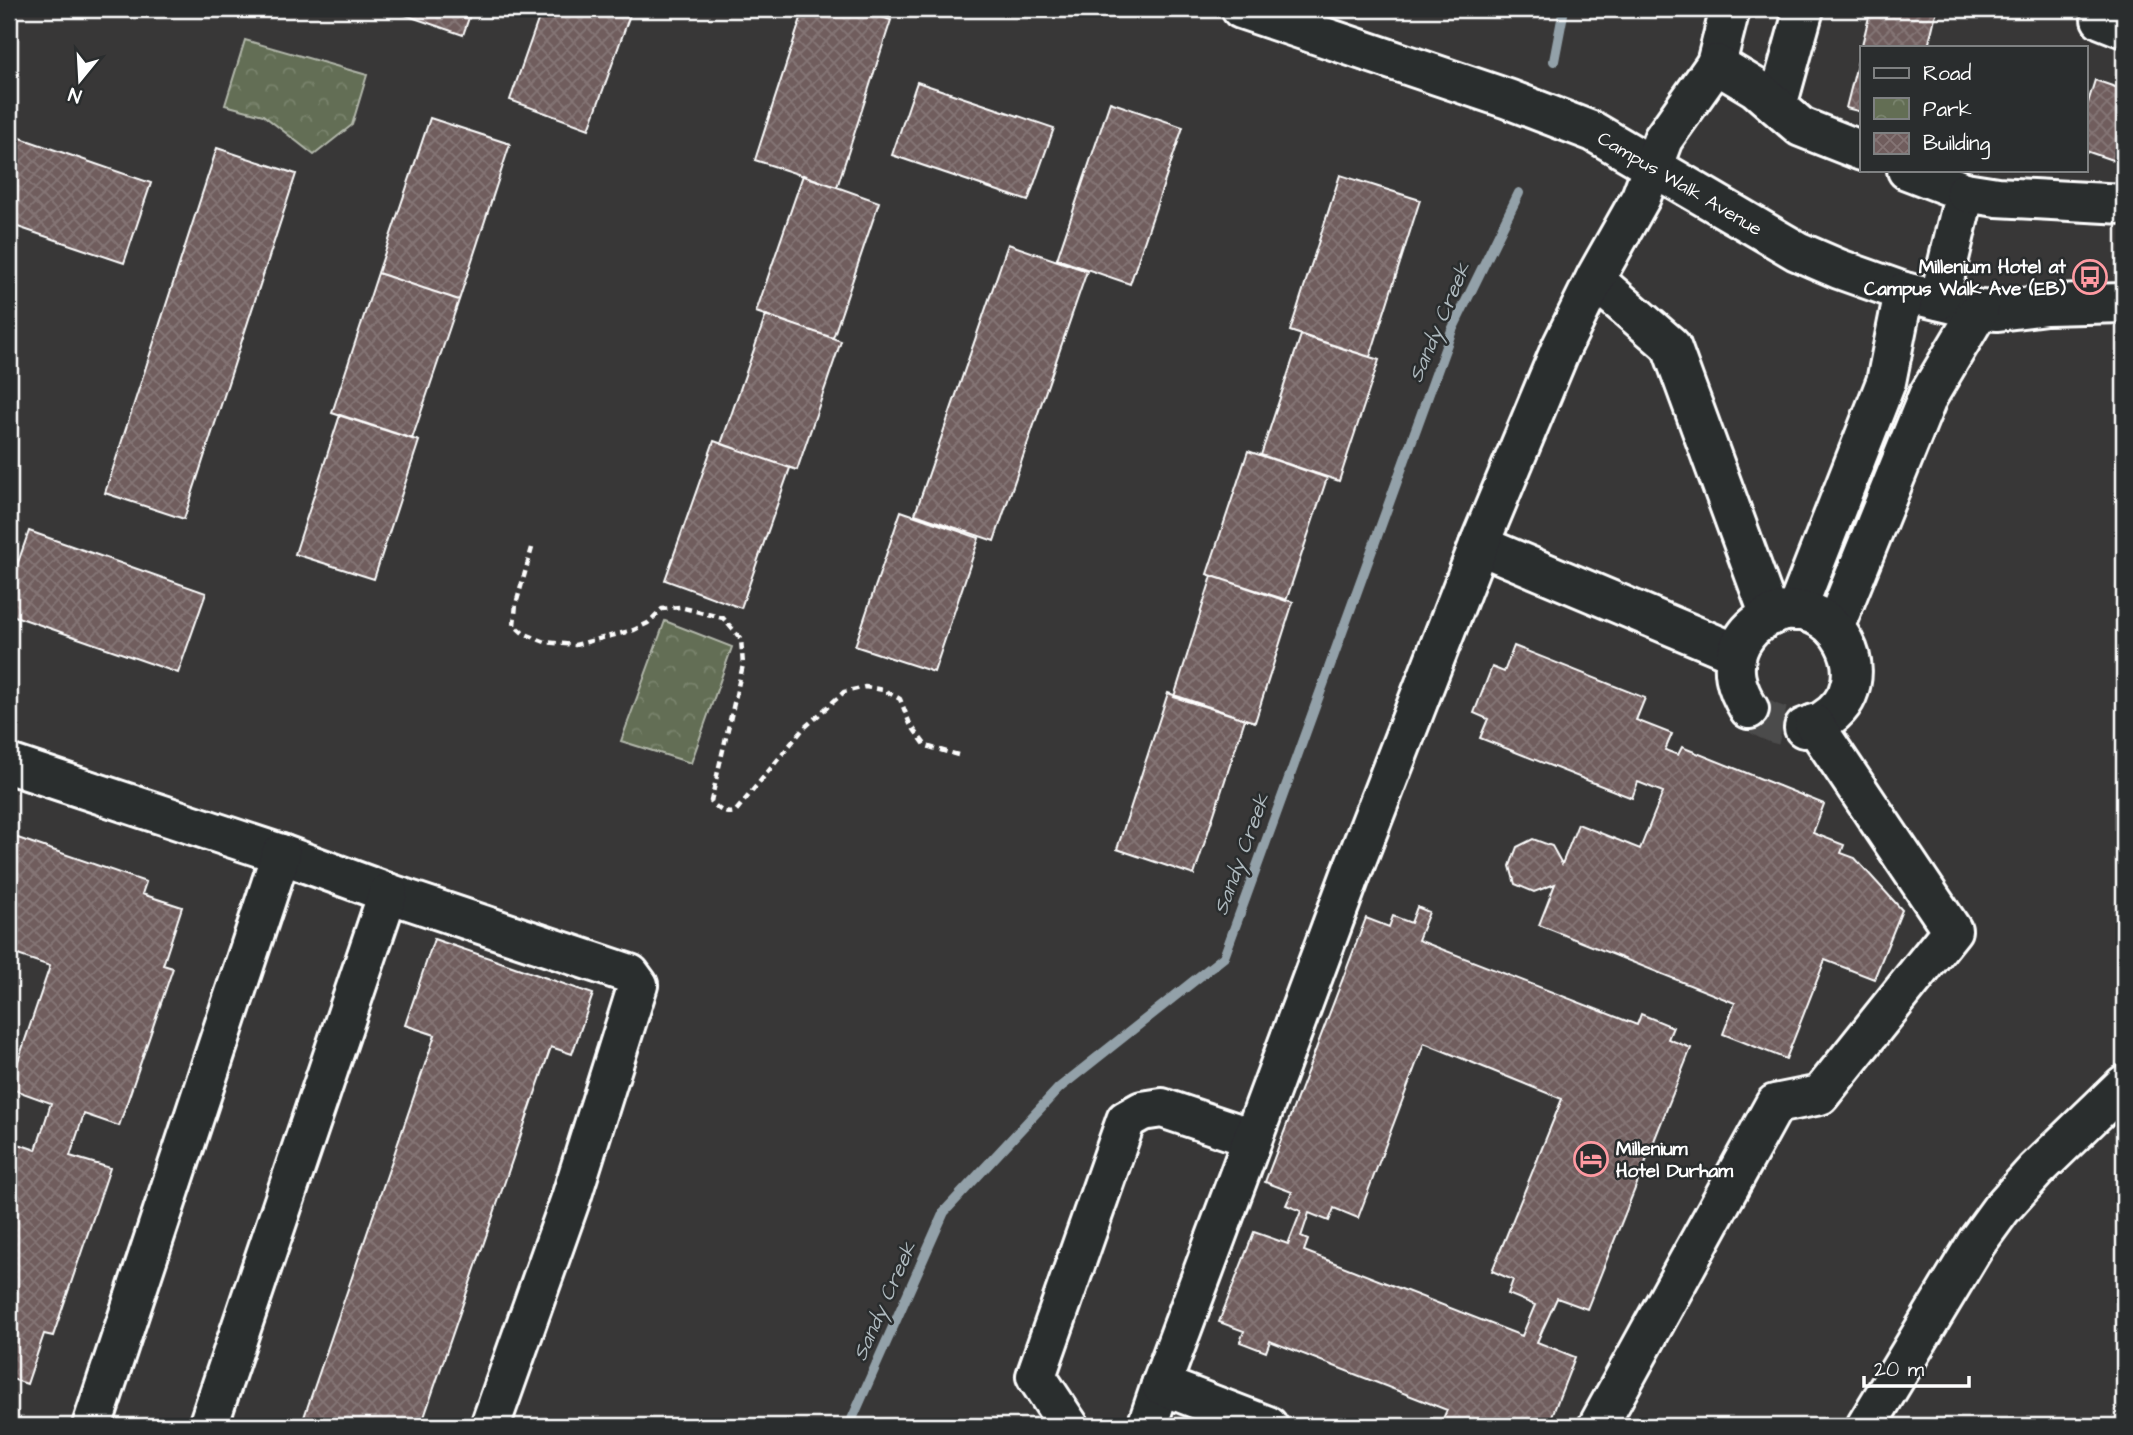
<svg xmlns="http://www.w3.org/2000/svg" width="2133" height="1435" font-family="'Architects Daughter',sans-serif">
  <defs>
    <pattern id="park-crowns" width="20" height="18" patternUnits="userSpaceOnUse" patternTransform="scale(1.75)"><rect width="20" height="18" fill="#636e54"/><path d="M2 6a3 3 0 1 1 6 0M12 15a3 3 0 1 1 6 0" fill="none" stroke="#7a846e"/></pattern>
    <pattern id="building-cross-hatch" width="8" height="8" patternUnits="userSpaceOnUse" patternTransform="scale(1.75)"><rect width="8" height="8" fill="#705d5d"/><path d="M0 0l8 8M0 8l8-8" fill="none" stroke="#857575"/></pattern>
  </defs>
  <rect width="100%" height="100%" fill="#383737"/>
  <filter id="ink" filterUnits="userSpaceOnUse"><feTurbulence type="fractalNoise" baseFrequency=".0143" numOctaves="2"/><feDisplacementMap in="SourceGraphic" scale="14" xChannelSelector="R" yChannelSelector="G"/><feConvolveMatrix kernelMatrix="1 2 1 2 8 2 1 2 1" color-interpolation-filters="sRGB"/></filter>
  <g filter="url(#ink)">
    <!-- park -->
    <path fill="url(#park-crowns)" stroke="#b1b6aa" stroke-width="2" d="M245 40 367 75 352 125 314 155 263 115 225 105Z
      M665 621 732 647 691 763 621 741Z"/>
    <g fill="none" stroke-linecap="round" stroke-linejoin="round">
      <!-- stream -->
      <path stroke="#93a1a9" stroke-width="10" d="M1554 61 1564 9
        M849 1426 944 1212 1059 1088 1224 957 1452 330 1519 193"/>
    </g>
    <!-- building -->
    <path fill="url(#building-cross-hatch)" stroke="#fff" stroke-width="2" fill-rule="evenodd" d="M388 9H472L463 35Z
      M542 9H632L589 129 510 100Z
      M804 9H856L891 20 837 187 755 160Z
      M1871 9H1937L1928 47H1862V112L1846 108Z
      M2095 80 2124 90V164L2086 151V109Z
      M917 82 1054 128 1028 201 892 155Z
      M1110 102 1183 127 1130 284 1057 259Z
      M430 118 510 144 459 300 378 273Z
      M9 134 151 183 124 263 9 224Z
      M217 148 296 174 184 519 105 493Z
      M803 175 879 202 833 338 756 312Z
      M1340 175 1420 200 1370 357 1290 331Z
      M1008 244 1087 271 994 541 915 514Z
      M378 273 459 300 412 439 332 413Z
      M766 315 841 341 797 470 721 444Z
      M1301 335 1379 360 1339 481 1261 455Z
      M340 415 419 441 374 579 295 554Z
      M714 441 790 468 741 608 665 580Z
      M1248 451 1327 478 1286 601 1207 574Z
      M901 511 979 538 934 672 855 646Z
      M29 531 206 593 178 673 9 614V588Z
      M9 556 18 560 9 588Z
      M1212 576 1293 602 1255 722 1174 697Z
      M1514 646 1645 698 1636 720 1672 734 1665 750 1678 755 1682 747 1824 804 1813 833 1844 845 1841 853 1855 858 1902 910 1874 979 1825 960 1786 1059 1723 1034 1735 1003 1539 925 1555 884 1534 892 1515 884 1510 866 1517 847 1533 839 1552 846 1562 864 1578 824 1640 849 1663 792 1638 782 1632 798 1480 738 1488 719 1474 713 1492 667 1504 672Z
      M1168 693 1245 719 1194 875 1117 849Z
      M9 835 146 882 142 894 182 907 163 965 173 968 119 1126 84 1114 70 1156 110 1168 53 1336 44 1334 27 1384 9 1378V1141L36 1150 51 1103 9 1088 50 966 9 952Z
      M1417 907 1429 912 1418 940 1637 1025 1641 1014 1673 1027 1668 1039 1691 1048 1587 1309 1557 1298 1537 1342 1575 1357 1548 1426H1456L1442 1421 1447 1410 1270 1341 1266 1352 1240 1342 1244 1331 1219 1322 1254 1232 1288 1244 1301 1211 1286 1205 1292 1192 1265 1182 1366 918 1389 927 1393 916 1411 923ZM1424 1043 1562 1099 1492 1271 1513 1280 1508 1294 1535 1305 1522 1336 1304 1251 1308 1240 1301 1237 1309 1213 1329 1221 1334 1208 1358 1218Z
      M434 939 593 994 572 1054 551 1047 421 1426H301L435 1035 405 1025Z"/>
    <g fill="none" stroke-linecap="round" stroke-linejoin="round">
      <!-- minor-tunnel -->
      <path stroke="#4c4b4b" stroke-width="38" stroke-dasharray="38 19" stroke-linecap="butt" d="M1749 709C1767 723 1781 728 1804 728"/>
      <!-- minor casing -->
      <g stroke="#fff" stroke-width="44">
        <g id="minor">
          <path id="s1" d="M1241 9 1508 99 1594 132 1797 251 1839 269 1904 292 1979 310 1998 311 2046 305 2124 303"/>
          <path d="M2101 19 2124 28"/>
          <path d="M1716 64 1730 9"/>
          <path d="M1777 106 1804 9"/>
          <path d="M1907 170 1965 192 1939 300"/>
          <path d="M1965 192 1997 197 2124 204"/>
          <path d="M1595 280 1671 346 1770 616"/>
          <path d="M1479 545 1736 653"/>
          <path d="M1796 611 1886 382 1904 292"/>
          <path d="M1834 628 1928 396 1979 310"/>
          <path d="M1749 709C1736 688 1729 667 1741 643 1747 632 1756 623 1768 617 1834 585 1886 682 1824 720 1818 724 1810 725 1804 728"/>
          <path d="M9 764 281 854 388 893 630 974 638 985 571 1198 490 1426"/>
          <path d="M92 1426 281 854"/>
          <path d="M208 1426 388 893"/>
          <path d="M1069 1426 1036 1376 1126 1120 1142 1111 1162 1108 1252 1138"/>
          <path d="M1147 1426 1161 1385"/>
          <path d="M1268 1426 1161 1385 1351 874 1479 545 1561 348 1597 275 1641 197 1663 139 1716 64 1756 88 1801 127 1862 151"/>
          <path d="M1598 1426 1775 1104 1820 1095 1952 930 1814 724"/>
        </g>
      </g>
      <!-- highway casing -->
      <g stroke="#fff" stroke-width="44">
        <path id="highway" d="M1866 1426 1977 1242 2001 1209 2036 1170 2124 1085"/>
      </g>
      <!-- path -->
      <path stroke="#fff" stroke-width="4.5" stroke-dasharray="7 5" stroke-linecap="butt" d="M532 548 516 604 514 625 523 633 545 642 575 645 634 630 648 623 662 609 680 607 723 618 741 639 743 665 711 801C718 809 724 815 735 812L803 729 844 692 865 687 884 690 900 699 910 724 926 746 958 755"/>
      <!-- minor -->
      <use href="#minor" stroke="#2a2d2e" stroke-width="38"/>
      <!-- highway -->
      <use href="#highway" stroke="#2a2d2e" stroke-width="38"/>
    </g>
  </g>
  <!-- icons -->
  <defs>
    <g id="bus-ring" transform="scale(1.75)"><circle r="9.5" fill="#2a2d2e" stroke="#ff9aa2" stroke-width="1.5"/><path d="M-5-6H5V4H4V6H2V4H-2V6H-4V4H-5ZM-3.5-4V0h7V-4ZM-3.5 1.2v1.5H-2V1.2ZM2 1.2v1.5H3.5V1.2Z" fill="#ff9aa2"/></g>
    <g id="hotel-ring" transform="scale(1.75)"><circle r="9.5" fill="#2a2d2e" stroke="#ff9aa2" stroke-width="1.5"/><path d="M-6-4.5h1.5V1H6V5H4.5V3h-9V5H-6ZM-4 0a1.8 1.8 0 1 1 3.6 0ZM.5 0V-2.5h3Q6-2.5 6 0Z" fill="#ff9aa2"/></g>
  </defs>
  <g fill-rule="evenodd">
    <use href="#bus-ring" x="2090" y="277"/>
    <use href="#hotel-ring" x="1591" y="1159"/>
  </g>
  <g text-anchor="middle" stroke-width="5" stroke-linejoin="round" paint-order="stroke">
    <!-- street labels -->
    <g font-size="19" fill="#fff" stroke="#2a2d2e">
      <text dy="7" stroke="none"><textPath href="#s1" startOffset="474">Campus Walk Avenue</textPath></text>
    </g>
    <!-- poi labels -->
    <g font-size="19" font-weight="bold" fill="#fff" stroke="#2a2d2e" text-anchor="end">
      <text x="2066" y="273">Millenium Hotel at<tspan x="2066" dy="22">Campus Walk Ave (EB)</tspan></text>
      <text x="1616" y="1155" text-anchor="start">Millenium<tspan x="1616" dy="22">Hotel Durham</tspan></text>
    </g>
    <!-- water labels -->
    <g font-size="21" font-style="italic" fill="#aeb9be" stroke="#2a2d2e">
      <text transform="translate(1439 322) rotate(-67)" y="7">Sandy Creek</text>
      <text transform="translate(1241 854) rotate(-70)" y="7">Sandy Creek</text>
      <text transform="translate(884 1301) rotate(-66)" y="7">Sandy Creek</text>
    </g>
  </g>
  <!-- margin -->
  <rect width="2133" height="1435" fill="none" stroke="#2a2d2e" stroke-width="35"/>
  <rect x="18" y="18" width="2098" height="1400" fill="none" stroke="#fff" stroke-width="2.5" filter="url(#ink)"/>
  <!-- legend -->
  <rect x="1860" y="46" width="228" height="126" fill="#2a2d2e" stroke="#7f8182" stroke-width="2"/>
  <rect x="1874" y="68" width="35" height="10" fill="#2a2d2e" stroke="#7f8182" stroke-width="2"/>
  <text x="1923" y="80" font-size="21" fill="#ffffff">Road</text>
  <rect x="1874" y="98" width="35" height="21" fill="url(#park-crowns)" stroke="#7f8182" stroke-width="2"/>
  <text x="1923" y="116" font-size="21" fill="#ffffff">Park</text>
  <rect x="1874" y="133" width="35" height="21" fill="url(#building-cross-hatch)" stroke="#7f8182" stroke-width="2"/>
  <text x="1923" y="150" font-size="21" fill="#ffffff">Building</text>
  <!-- north arrow -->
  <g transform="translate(80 80) rotate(198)" stroke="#2a2d2e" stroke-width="5" paint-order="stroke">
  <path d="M0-5L12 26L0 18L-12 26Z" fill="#ffffff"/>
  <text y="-10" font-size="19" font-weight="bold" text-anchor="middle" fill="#ffffff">N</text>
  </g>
  <!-- scale -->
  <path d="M1864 1376v10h105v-10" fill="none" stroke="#ffffff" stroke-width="3.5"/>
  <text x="1874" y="1376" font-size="21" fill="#ffffff" stroke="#2a2d2e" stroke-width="5" paint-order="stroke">20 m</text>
</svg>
